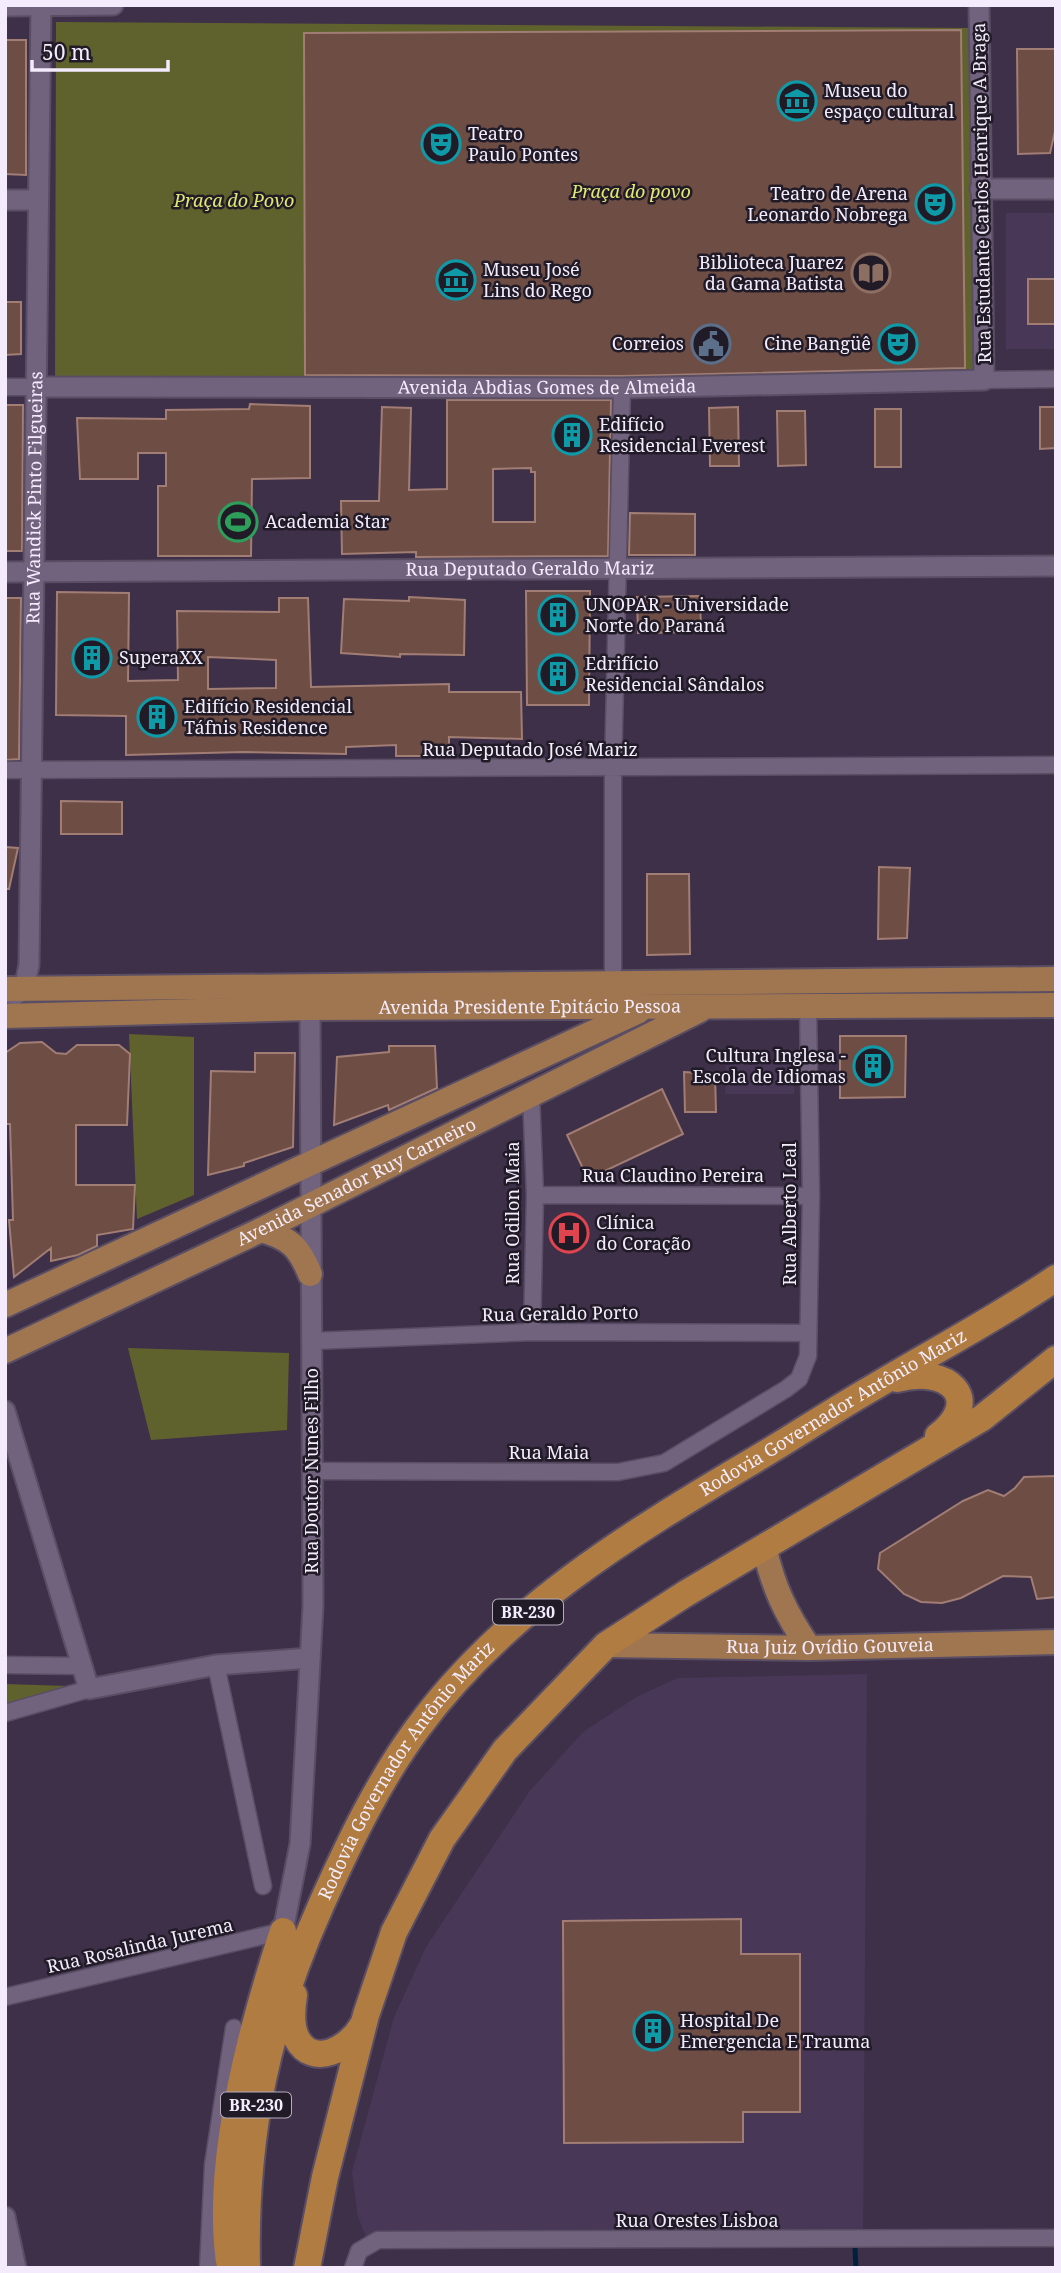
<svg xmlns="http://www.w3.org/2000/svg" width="1061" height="2273" font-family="'Noto Serif',serif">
  <rect width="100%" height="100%" fill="#3e3049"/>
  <!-- built -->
  <path fill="#483757" d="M1006 213H1056V349H1006Z
    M794 1060V1094H725L726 1061Z
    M867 1674 863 2246 367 2239 358 2217 352 2172 394 2017 426 1947 529 1792 583 1732 638 1696 678 1678Z"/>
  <!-- green -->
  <path fill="#5f622d" d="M56 22 974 28 975 376 55 380Z
    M129 1034 194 1037V1195L137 1219Z
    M128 1348 289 1353 287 1430 151 1440Z
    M5 1684 67 1686 5 1705Z"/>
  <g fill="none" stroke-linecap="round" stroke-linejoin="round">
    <!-- stream -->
    <path stroke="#00203d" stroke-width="5" d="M855 2248 856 2268"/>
  </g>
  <!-- building -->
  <path fill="#6e4d45" stroke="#a17d74" stroke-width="2" fill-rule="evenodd" d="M961 30 965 368 622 376 305 375 304 33Z
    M5 40H26V175L5 174Z
    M1017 49H1056V127L1050 153 1018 154Z
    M1028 279H1056V324H1028Z
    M5 302H21V354L5 355Z
    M447 400H611L608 556 416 557V552L342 554 341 501H379L382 407 411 408 409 490 447 489ZM531 468V472H535V522H493V469Z
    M250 404 310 406V478L252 479 251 556H158V486H166V453H138V479H80L77 418 166 419V410L249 409Z
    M5 405H23L22 551H5Z
    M738 407 739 466H710L709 408Z
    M1040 407H1056V448L1040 449Z
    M875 409H901V467H875Z
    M777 411H805L806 465 778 466Z
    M630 513 695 514V555H629Z
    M526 591H590L589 705H527Z
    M57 592 129 593 128 681 178 680 177 611 279 612V598H308L311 687 449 684V692H521L522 739 449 737V756H396V745L346 747V754L243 752 126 755V716L56 715ZM208 657 276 660V688L208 689Z
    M700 596 701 632 638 633 637 597Z
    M409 597 465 600 464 655 400 654V657L341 653 344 599 409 601Z
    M5 598H21L19 759 5 760Z
    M61 801 122 802V834H61Z
    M5 847 18 848 9 889H5Z
    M879 867 910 868 907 938 878 939Z
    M647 874H689L690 954 647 955Z
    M840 1036H906L905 1097 840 1098Z
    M42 1042 56 1053 66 1054 77 1045H119L130 1054 127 1125H76V1185H135L133 1229 97 1235V1246L78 1255 51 1261V1248L14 1277 9 1220H13L10 1124H5V1053L20 1043Z
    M389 1046H435L437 1088 389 1110 388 1105 334 1125 337 1057 389 1052Z
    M255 1053H295L293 1147 244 1163V1166L208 1175 211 1071 255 1072Z
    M684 1072 715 1074 716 1112H685Z
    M662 1089 683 1134 588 1179 567 1135Z
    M1056 1476V1597L1037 1599 1031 1577 1003 1576 961 1598 942 1603 921 1602 904 1594 878 1569 880 1553 963 1501 988 1490 1004 1496 1015 1488 1024 1477Z
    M741 1919V1954H800V2112H743V2142L564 2143 563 1921Z"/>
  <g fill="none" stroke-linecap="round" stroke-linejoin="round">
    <!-- minor casing -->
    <g stroke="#5a4e64" stroke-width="19">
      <path id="minor" d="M984 380 1056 379
        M5 387H38
        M5 770 1056 765
        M613 985V769L622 388
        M531 1094 535 1195 532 1332
        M535 1195 811 1196
        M312 1341 532 1332 808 1333
        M314 1471 618 1472 664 1463 786 1389 799 1379 808 1356 811 1196 808 1007
        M5 1665 81 1666
        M216 1665 263 1886
        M5 1713 89 1689
        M5 1997 283 1931
        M208 2268 213 2165 234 2028
        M353 2268 359 2251 378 2240 1056 2238"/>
    </g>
    <!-- tertiary casing -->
    <g stroke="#5a4e64" stroke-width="23">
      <g id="tertiary">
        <path d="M5 6 113 5"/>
        <path d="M980 189H1056"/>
        <path d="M5 200H38"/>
        <path id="s1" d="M38 387 622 388 984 380 979 5"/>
        <path id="s2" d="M5 572 1056 566"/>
        <path id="s3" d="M14 996 24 989 29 965 41 5"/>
        <path d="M5 1411 89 1689 216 1665 310 1658"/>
        <path d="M283 1931 300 1844 313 1606 310 1008"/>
        <path d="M5 2217 16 2268"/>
      </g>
    </g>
    <!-- primary casing -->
    <g stroke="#5a4e64" stroke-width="28">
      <g id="primary">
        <path d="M5 989 1056 979"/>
        <path id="s4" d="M5 1016 310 1008 1056 1005"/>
        <path d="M261 1230C290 1238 299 1247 310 1274"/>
        <path d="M5 1305 639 1011"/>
        <path id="s5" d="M5 1351 261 1230 700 1010"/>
        <path d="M764 1547C774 1589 785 1612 809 1648"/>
        <path id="s6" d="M606 1645 809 1648 1056 1642"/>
      </g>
    </g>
    <!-- trunk casing -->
    <g stroke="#5a4e64" stroke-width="30">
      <g id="trunk">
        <path d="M897 1379C948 1365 985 1399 938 1436"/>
        <path d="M294 1995C292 2008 290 2026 297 2039 313 2069 350 2048 362 2026"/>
        <path d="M230 2268C213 2166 251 2028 283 1931"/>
        <path id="s7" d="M247 2268C244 2134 267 2025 322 1903 349 1843 378 1782 417 1729 503 1611 628 1535 751 1462 792 1438 832 1411 874 1387 934 1351 997 1318 1056 1278"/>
        <path d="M307 2268 325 2177 366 2015 394 1932 442 1839 505 1750 606 1645 685 1594 982 1418 1056 1359"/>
      </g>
    </g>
    <!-- minor -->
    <use href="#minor" stroke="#71627e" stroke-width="16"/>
    <!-- tertiary -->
    <use href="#tertiary" stroke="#71627e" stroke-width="19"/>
    <!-- primary -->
    <use href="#primary" stroke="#a07650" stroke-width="24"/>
    <!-- trunk -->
    <use href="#trunk" stroke="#b07c41" stroke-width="26"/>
  </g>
  <!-- icons -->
  <defs>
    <g id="museum-ring" transform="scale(2.0125)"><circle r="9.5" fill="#211b27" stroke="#0f9aa8" stroke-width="1.5"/><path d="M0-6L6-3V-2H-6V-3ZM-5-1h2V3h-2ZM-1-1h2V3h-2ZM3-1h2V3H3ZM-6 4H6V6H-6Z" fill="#0f9aa8"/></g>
    <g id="theatre-ring" transform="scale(2.0125)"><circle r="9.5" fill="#211b27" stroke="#0f9aa8" stroke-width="1.5"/><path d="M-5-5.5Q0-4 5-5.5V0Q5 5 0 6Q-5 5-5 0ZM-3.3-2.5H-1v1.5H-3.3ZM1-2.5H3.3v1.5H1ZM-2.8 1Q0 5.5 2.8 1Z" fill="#0f9aa8"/></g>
    <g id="library-ring" transform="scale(2.0125)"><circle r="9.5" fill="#211b27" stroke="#8d6e63" stroke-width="1.5"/><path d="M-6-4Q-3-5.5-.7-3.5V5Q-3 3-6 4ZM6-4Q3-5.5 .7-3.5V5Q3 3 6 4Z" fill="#8d6e63"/></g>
    <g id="civic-ring" transform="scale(2.0125)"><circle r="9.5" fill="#211b27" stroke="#5c6f8a" stroke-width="1.5"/><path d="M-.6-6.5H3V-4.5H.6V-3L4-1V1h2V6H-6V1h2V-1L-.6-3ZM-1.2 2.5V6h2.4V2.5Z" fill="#5c6f8a"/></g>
    <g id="building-ring" transform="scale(2.0125)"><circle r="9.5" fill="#211b27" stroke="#0f9aa8" stroke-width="1.5"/><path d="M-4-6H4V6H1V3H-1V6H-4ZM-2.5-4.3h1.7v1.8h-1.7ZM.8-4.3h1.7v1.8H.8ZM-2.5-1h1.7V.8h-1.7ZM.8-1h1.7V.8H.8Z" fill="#0f9aa8"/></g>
    <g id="stadium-ring" transform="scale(2.0125)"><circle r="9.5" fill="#211b27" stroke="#2e9e5b" stroke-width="1.5"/><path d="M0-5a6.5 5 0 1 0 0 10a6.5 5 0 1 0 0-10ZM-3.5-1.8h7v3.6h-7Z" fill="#2e9e5b"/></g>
    <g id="hospital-ring" transform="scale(2.0125)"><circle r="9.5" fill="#211b27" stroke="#e0444e" stroke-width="1.5"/><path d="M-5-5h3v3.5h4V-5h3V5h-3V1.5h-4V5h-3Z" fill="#e0444e"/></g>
  </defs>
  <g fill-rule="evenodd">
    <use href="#museum-ring" x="797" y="101"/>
    <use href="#theatre-ring" x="441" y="144"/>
    <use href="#theatre-ring" x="935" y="204"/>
    <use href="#library-ring" x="871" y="273"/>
    <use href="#museum-ring" x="456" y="280"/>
    <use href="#civic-ring" x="711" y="344"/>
    <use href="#theatre-ring" x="898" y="344"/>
    <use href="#building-ring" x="572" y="435"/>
    <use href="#stadium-ring" x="238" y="522"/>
    <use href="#building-ring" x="558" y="615"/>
    <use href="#building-ring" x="92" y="658"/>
    <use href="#building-ring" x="558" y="674"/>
    <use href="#building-ring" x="157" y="717"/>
    <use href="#building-ring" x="873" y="1066"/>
    <use href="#hospital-ring" x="569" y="1233"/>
    <use href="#building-ring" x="653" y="2031"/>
  </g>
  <g text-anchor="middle" stroke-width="5" stroke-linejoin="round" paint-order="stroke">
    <!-- shield labels -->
    <g fill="#211b27" stroke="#b5adbc" stroke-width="2">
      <rect x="493" y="1599.5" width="70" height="25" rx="5"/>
      <rect x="221" y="2092.5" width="70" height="25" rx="5"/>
    </g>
    <g font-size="16" font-weight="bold" fill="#f4ecfc">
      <text x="528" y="1618">BR-230</text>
      <text x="256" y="2111">BR-230</text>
    </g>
    <!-- poi labels -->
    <g font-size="18" fill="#f4ecfc" stroke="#211b27" text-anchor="start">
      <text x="824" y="97">Museu do<tspan x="824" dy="21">espaço cultural</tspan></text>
      <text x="468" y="140">Teatro<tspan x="468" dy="21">Paulo Pontes</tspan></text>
      <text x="908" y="200" text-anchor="end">Teatro de Arena<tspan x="908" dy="21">Leonardo Nobrega</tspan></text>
      <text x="844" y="269" text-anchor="end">Biblioteca Juarez<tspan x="844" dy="21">da Gama Batista</tspan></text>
      <text x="483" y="276">Museu José<tspan x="483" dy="21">Lins do Rego</tspan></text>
      <text x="684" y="350" text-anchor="end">Correios</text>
      <text x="871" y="350" text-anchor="end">Cine Bangüê</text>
      <text x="599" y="431">Edifício<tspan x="599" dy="21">Residencial Everest</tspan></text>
      <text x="265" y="528">Academia Star</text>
      <text x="585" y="611">UNOPAR - Universidade<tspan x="585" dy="21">Norte do Paraná</tspan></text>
      <text x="119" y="664">SuperaXX</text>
      <text x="585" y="670">Edrifício<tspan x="585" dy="21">Residencial Sândalos</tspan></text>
      <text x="184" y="713">Edifício Residencial<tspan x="184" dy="21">Táfnis Residence</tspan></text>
      <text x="846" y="1062" text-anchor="end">Cultura Inglesa -<tspan x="846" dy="21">Escola de Idiomas</tspan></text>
      <text x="596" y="1229">Clínica<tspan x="596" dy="21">do Coração</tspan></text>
      <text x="680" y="2027">Hospital De<tspan x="680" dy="21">Emergencia E Trauma</tspan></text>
    </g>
    <!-- park labels -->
    <g font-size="18" font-style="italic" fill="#e1e873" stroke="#211b27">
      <text x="631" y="198">Praça do povo</text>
      <text x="234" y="207">Praça do Povo</text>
    </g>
    <!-- street labels -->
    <g font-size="18" fill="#f4ecfc" stroke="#211b27">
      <text transform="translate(982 193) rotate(-91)" y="6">Rua Estudante Carlos Henrique A Braga</text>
      <text dy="6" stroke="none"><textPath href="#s1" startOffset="509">Avenida Abdias Gomes de Almeida</textPath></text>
      <text dy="6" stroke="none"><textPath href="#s3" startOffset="504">Rua Wandick Pinto Filgueiras</textPath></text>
      <text dy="6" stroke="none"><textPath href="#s2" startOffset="525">Rua Deputado Geraldo Mariz</textPath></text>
      <text x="530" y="756">Rua Deputado José Mariz</text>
      <text dy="6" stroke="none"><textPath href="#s4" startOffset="525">Avenida Presidente Epitácio Pessoa</textPath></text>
      <text x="673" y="1182">Rua Claudino Pereira</text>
      <text dy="6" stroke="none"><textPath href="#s5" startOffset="390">Avenida Senador Ruy Carneiro</textPath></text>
      <text transform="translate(513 1213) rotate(-90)" y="6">Rua Odilon Maia</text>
      <text transform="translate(790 1214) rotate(-90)" y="6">Rua Alberto Leal</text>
      <text transform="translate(560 1314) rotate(-1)" y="6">Rua Geraldo Porto</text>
      <text dy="6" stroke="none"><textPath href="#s7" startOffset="1101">Rodovia Governador Antônio Mariz</textPath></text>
      <text x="549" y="1459">Rua Maia</text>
      <text transform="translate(312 1471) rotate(-90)" y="6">Rua Doutor Nunes Filho</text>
      <text dy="6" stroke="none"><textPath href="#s6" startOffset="224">Rua Juiz Ovídio Gouveia</textPath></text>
      <text dy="6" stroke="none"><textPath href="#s7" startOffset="534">Rodovia Governador Antônio Mariz</textPath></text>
      <text transform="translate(140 1946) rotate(-13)" y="6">Rua Rosalinda Jurema</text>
      <text x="697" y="2227">Rua Orestes Lisboa</text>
    </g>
  </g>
  <!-- border -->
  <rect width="1061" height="2273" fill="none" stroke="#f4ecfc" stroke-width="14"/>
  <!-- scale -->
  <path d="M32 60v10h136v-10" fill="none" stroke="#f4ecfc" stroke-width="3.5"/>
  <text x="42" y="60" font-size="21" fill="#f4ecfc" stroke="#211b27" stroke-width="5" paint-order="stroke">50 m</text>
</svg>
